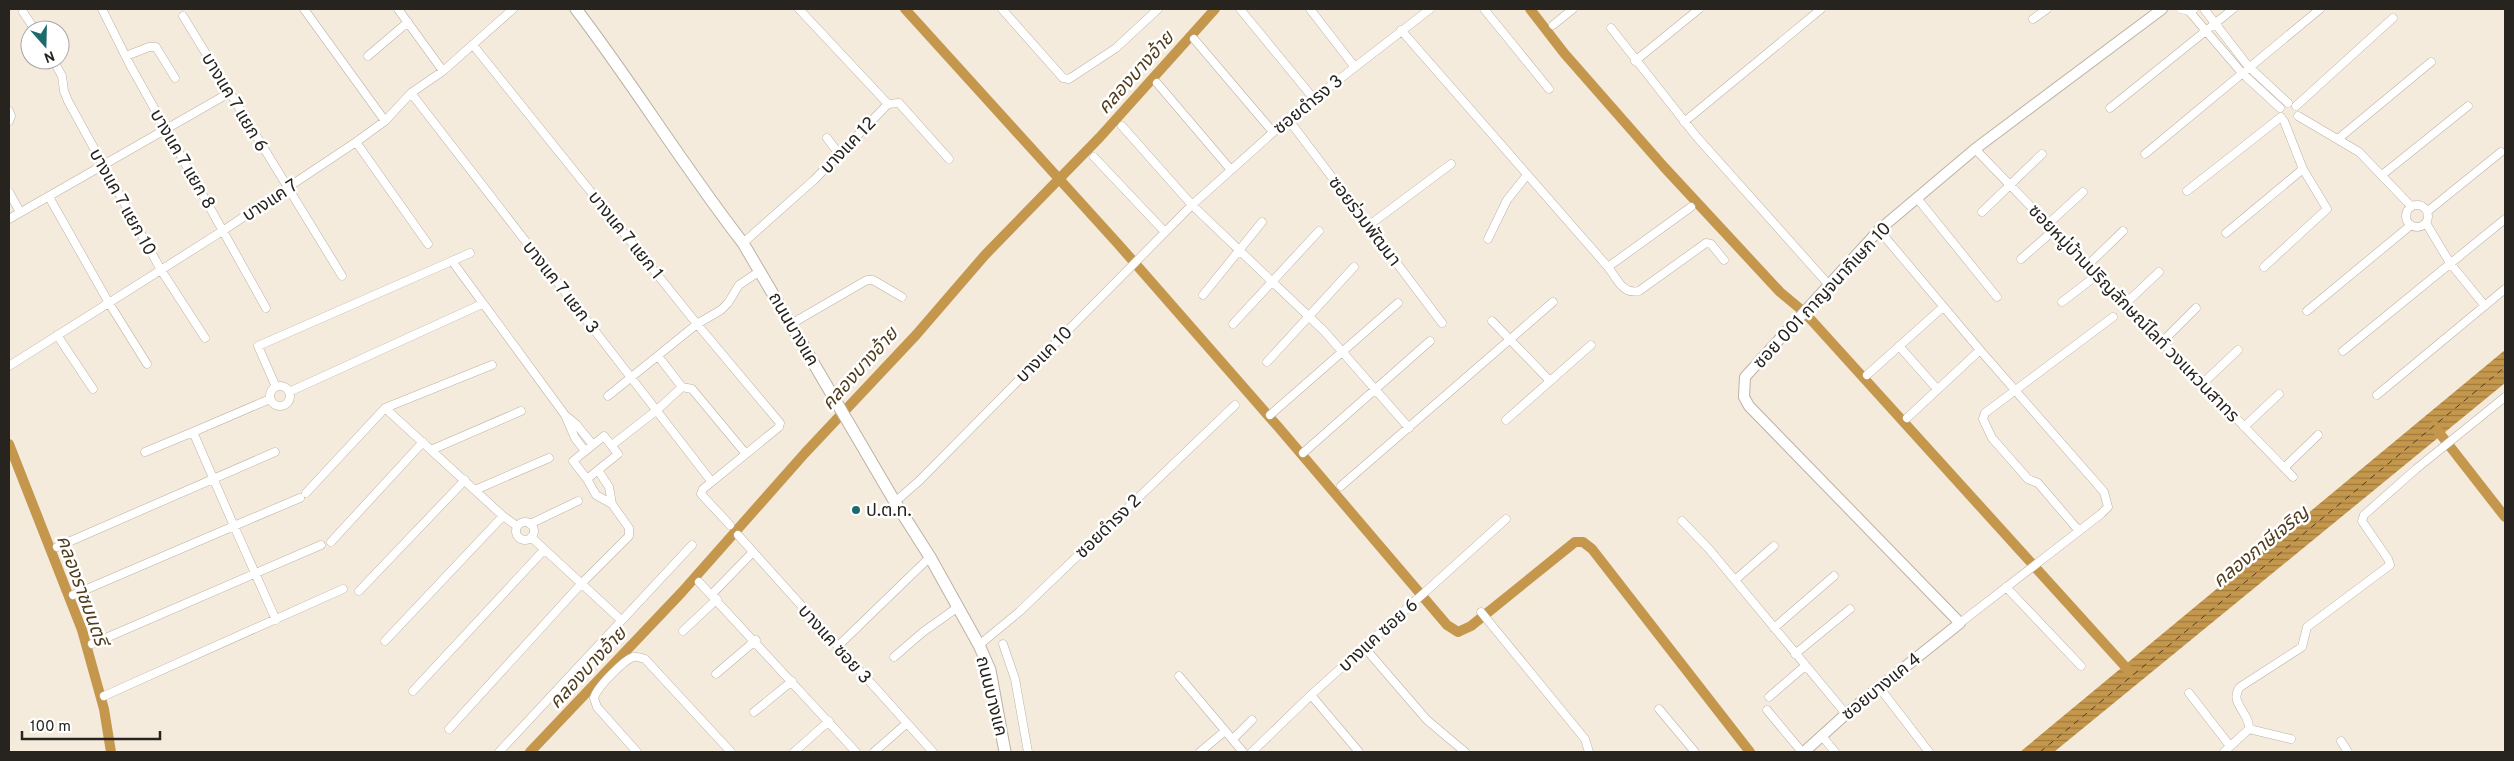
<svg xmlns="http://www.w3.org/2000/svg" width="2514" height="761" font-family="Overpass,'Noto Sans Thai',sans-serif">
  <defs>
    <pattern id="water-rules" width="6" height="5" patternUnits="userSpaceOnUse" patternTransform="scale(1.25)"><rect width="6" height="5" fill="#c4974d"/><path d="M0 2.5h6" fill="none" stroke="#9f7b3f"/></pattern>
  </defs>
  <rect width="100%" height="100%" fill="#f5ebdd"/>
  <!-- water -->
  <path fill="url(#water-rules)" d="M2505 350V383L2054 752H2020Z"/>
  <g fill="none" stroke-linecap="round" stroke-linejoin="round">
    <!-- canal -->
    <path stroke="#c4974d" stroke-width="10" d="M905 9 1119 245 1280 429 1447 625 1458 632 1471 626 1575 542H1583L1592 549 1750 752
      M1530 9 1564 53 1664 167 1780 292 1804 312 2131 673
      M2434 426 2505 517
      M9 444 82 630 104 709 111 752
      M530 752 682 592 805 453 916 335 985 255 1100 137 1215 9"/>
    <!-- ferry -->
    <path stroke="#513d1d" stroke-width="1" stroke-dasharray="6 5" stroke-linecap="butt" d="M2040 752 2505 367"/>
    <!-- minor casing -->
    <g stroke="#bbb2a4" stroke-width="9">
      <path id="minor" d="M102 9 130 65 266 308
        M304 9 385 121
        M398 9 443 71
        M799 9 888 104
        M1002 9 1063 78 1069 79 1116 48 1158 9
        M1240 9 1314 99
        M1310 9 1354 66
        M1484 9 1549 89
        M2181 9 2189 11 2194 9
        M2204 9 2248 66 2288 103
        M2189 11 2242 73 2280 108
        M23 12 35 30
        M183 16 342 276
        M2033 19 2047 9
        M1553 25 1573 9
        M1611 28 1696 136 1829 285
        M1401 30 1608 267C1617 279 1623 295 1639 291L1706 243 1711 244 1724 260
        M1194 39 1273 132
        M473 45 697 324 780 423 779 427 703 489 701 494 730 525
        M126 56 149 47H156L175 78
        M368 56 408 22
        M53 60 62 76 64 91 68 101 161 270 205 338
        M1635 61 1699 9
        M1157 83 1231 170
        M411 93 711 481
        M2296 106 2393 18
        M2110 108 2233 9
        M9 111 11 116 9 121
        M2298 116 2359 152 2411 206
        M1288 119 1442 323
        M1684 122 1821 9
        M1122 126 1192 205 1324 331 1409 428
        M827 138 839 154
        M2338 139 2431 62
        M356 142 428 244
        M1975 149 2293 477
        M2145 154 2320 9
        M1094 157 1164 231
        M2382 175 2468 106
        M2187 191 2281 117
        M9 192 20 212
        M49 197 109 303 147 364
        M1917 198 1997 297
        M2406 216a11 11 0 1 1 22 0a11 11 0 1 1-22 0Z
        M2428 211 2501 152
        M1982 212 2042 154
        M9 219 229 93
        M2426 223 2450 263 2485 306
        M2048 224 2083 192
        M1368 226 1451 164
        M1879 230 1980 350 2104 492 2108 507 2101 514 1960 623
        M2226 233 2303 169
        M1488 239 1507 200 1527 175
        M743 243 814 180 888 104 899 103 949 159
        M2021 259 2054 230
        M452 261 470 253
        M2088 265 2123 231
        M1608 267 1691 207
        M2264 267 2327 209 2303 169 2284 121
        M1203 295 1262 222
        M2062 302 2097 275
        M2125 304 2159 272
        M2307 311 2411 225
        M1492 321 1550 381
        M791 324 867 280H873L902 297
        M1233 324 1319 231
        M57 335 93 389
        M2162 342 2196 308
        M1899 346 1937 389
        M2343 351 2505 219
        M658 356 682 387 692 389 746 454
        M1267 362 1354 267
        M9 366 224 230 356 142 385 121 411 93 443 71 513 9
        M1867 375 1943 307
        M2202 384 2238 350
        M270 396a10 10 0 1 1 20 0a10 10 0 1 1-20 0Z
        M276 387 258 346 452 261 565 415 576 424 593 445
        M289 392 482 304
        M2377 395 2505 289
        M608 396 697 324 721 310 728 303 739 285 760 271
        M270 399 193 432 234 526 300 498
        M385 408 503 516 517 526
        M565 415 575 438 585 451
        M1270 415 1398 303
        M1907 418 1980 350
        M1506 420 1591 345
        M2244 427 2279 394
        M604 436 618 454 587 479 573 461Z
        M612 445 657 410 682 387
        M431 450 521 411
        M145 452 193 432
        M1303 453 1430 341
        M2284 468 2318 435
        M587 479 596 495 612 504 609 487 598 470
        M1341 486 1553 302
        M475 490 549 458
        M306 493 385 408 492 365
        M895 502 919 481 1192 205 1288 119 1430 9
        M1682 521 1709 549 1846 714
        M516 531a9 9 0 1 1 18 0a9 9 0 1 1-18 0Z
        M530 524 578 501
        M2079 531 2038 483 2028 479 1992 438 1983 419 1985 413 2113 317
        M738 535 933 752
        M531 537 621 620
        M331 542 423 442
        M57 547 275 452
        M1735 580 1774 546
        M699 582 856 752
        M2006 587 2081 666
        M359 591 465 480
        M712 594 753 552
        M73 595 234 526 276 620
        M1481 612 1585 739 1589 752
        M1774 628 1834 576
        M683 631 717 599
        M385 641 503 516
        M92 644 321 545
        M1003 644 1015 679 1028 752
        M979 645 1019 612 1235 405
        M838 646 930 557
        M1364 647 1427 720 1465 752
        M1795 654 1850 609
        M894 657 923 632 958 607
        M716 674 756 640
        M1179 676 1243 752
        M1879 687 1929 752
        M413 691 544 550
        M2189 693 2230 746
        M1311 695 1359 752
        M104 696 343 589
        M1769 697 1805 666
        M1659 709 1695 752
        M1767 710 1802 752
        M754 712 792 681
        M449 729 581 584 629 536V528L612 504
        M2249 729 2291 739
        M1822 736 1835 752
        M1233 739 1252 720
        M2341 741 2348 752
        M499 752 692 545
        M637 752 597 707 594 698C597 687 623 661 633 657 637 656 641 658 645 659L731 752
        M794 752 829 721
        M874 752 906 724
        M1200 752 1225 731
        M1252 752 1311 695 1506 519
        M2224 752 2249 729C2250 712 2228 703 2240 687L2302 647 2307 627 2390 565 2388 559 2362 521 2364 515 2416 469 2505 397"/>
    </g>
    <!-- tertiary casing -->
    <g stroke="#bbb2a4" stroke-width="12">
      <path id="tertiary" d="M1804 752 1846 714 1960 623 1749 406 1744 397 1745 377 1879 230 1975 149 2162 9"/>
    </g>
    <!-- secondary casing -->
    <g stroke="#bbb2a4" stroke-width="13">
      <path id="secondary" d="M576 9C634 85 684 167 743 243L895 502 930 557 979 645 990 670 1005 752"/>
    </g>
    <!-- minor -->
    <use href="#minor" stroke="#fff" stroke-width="8"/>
    <!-- tertiary -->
    <use href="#tertiary" stroke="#fff" stroke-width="10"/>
    <!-- secondary -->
    <use href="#secondary" stroke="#fff" stroke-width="11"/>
  </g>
  <!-- markers -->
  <circle fill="#1d6a6c" stroke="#fff" stroke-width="2" cx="856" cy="510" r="5"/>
  <g text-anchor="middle" stroke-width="5" stroke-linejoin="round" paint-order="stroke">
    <!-- street labels -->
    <g font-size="18" fill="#27241f" stroke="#fff">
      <text transform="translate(235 102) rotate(59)" y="6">บางแค 7 แยก 6</text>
      <text transform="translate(1308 104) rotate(-39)" y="6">ซอยดำรง 3</text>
      <text transform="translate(848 145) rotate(-46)" y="6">บางแค 12</text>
      <text transform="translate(183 159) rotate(60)" y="6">บางแค 7 แยก 8</text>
      <text transform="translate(270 200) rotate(-33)" y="6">บางแค 7</text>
      <text transform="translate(123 202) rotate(61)" y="6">บางแค 7 แยก 10</text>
      <text transform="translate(1365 221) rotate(53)" y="6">ซอยร่วมพัฒนา</text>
      <text transform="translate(626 235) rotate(51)" y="6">บางแค 7 แยก 1</text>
      <text transform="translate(561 287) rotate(52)" y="6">บางแค 7 แยก 3</text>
      <text transform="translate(1822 295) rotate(-47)" y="6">ซอย 001 กาญจนาภิเษก 10</text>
      <text transform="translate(2134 313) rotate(46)" y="6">ซอยหมู่บ้านปริญลักษณ์ไลท์ วงแหวนสาทร</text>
      <text transform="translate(794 329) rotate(60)" y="6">ถนนบางแค</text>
      <text transform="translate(1044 354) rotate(-45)" y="6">บางแค 10</text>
      <text transform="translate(1108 526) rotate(-44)" y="6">ซอยดำรง 2</text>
      <text transform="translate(1378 635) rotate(-42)" y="6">บางแค ซอย 6</text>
      <text transform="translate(835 644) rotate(48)" y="6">บางแค ซอย 3</text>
      <text transform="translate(1881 686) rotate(-39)" y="6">ซอยบางแค 4</text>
      <text transform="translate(992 696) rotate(76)" y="6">ถนนบางแค</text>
    </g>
    <!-- poi labels -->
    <g font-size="18" fill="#27241f" stroke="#fff" text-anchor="start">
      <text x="866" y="516">ป.ต.ท.</text>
    </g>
    <!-- water labels -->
    <g font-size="19" font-style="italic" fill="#513d1d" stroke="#fff">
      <text transform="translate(1135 72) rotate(-48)" y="7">คลองบางอ้าย</text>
      <text transform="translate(859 368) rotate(-48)" y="7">คลองบางอ้าย</text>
      <text transform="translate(2260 546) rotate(-39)" y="7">คลองภาษีเจริญ</text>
      <text transform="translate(83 590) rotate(70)" y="7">คลองราชมนตรี</text>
      <text transform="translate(587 667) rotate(-47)" y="7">คลองบางอ้าย</text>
    </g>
  </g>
  <!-- border -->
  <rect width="2514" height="761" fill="none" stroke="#27241f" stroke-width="20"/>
  <!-- north arrow -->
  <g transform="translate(45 45) rotate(160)"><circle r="24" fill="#ffffff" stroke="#a9a7a5"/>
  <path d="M0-4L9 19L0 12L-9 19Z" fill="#1d6a6c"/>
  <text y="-8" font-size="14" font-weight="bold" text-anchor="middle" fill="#27241f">N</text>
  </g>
  <!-- scale -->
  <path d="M22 731v8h138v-8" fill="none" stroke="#27241f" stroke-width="2.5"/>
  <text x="30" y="731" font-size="15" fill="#27241f" stroke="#ffffff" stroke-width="4" paint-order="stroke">100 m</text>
</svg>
